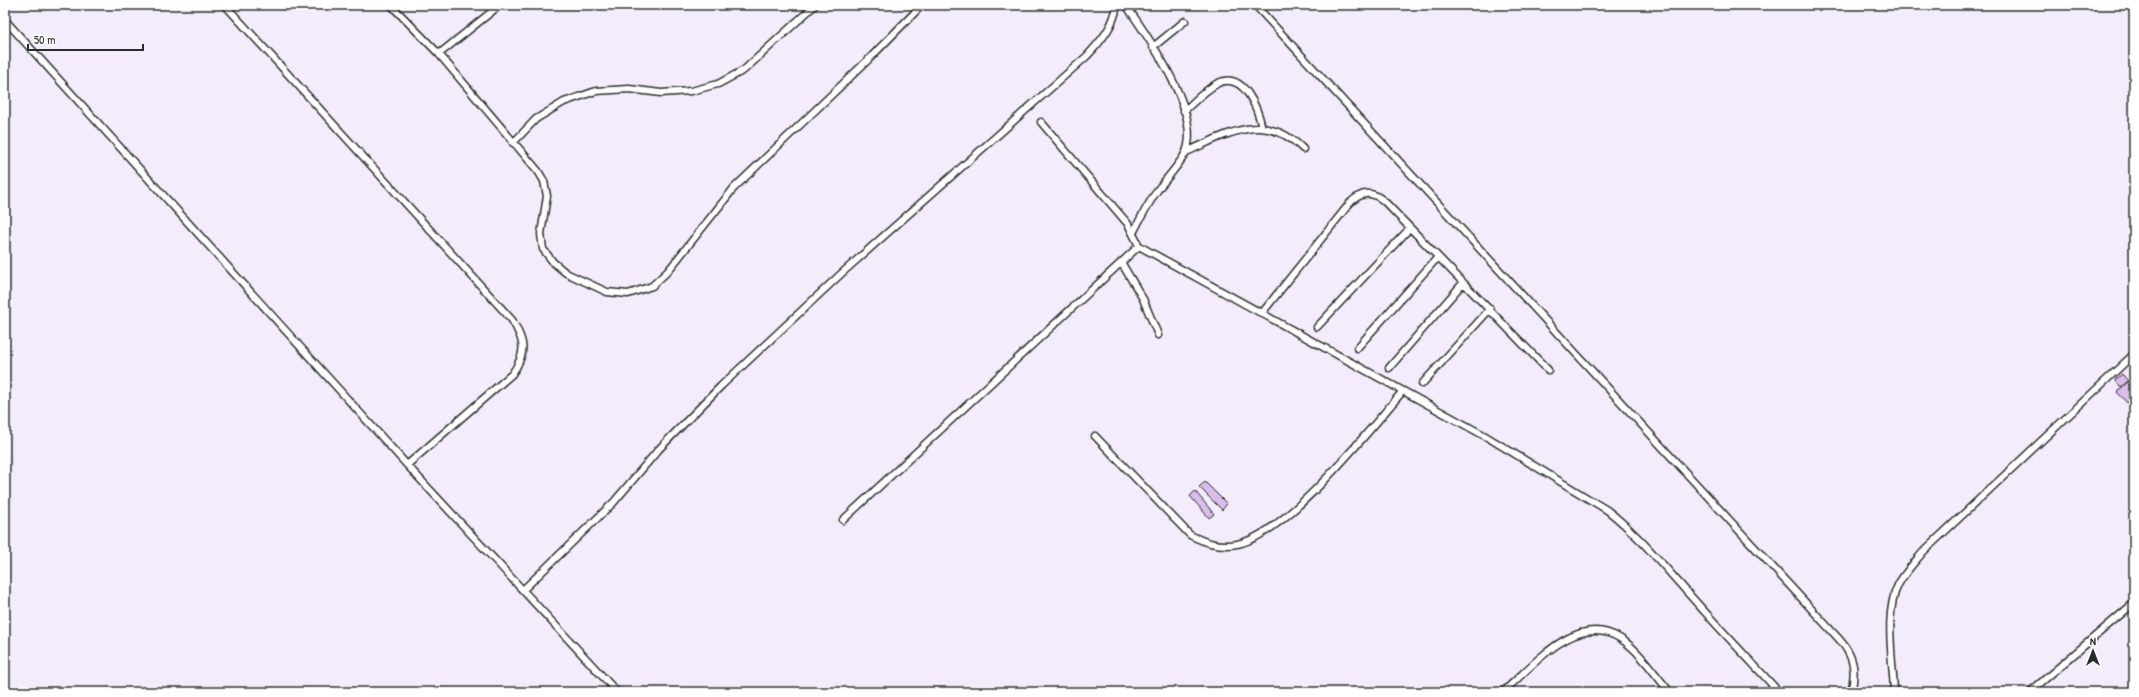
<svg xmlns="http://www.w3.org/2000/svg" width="2139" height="697" font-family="'Patrick Hand',sans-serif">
  <rect width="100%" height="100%" fill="#fff"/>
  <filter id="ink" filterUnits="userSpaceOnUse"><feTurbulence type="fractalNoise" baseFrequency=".025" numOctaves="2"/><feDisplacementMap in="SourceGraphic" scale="8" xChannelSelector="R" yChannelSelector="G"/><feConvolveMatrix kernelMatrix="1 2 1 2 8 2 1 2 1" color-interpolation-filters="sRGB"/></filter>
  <g filter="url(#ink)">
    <!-- built -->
    <path fill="#f4ecfa" d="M5 5H2134V692H5Z"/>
    <!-- building -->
    <path fill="#d9beed" stroke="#2b2b2b" d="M2122 374 2128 381 2121 387 2115 380Z
      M2132 378 2134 380V404L2130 406 2117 392Z
      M1205 482 1227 504 1222 510 1199 487Z
      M1195 491 1214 514 1209 518 1190 496Z"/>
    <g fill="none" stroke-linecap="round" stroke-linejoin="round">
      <!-- lane casing -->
      <g stroke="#2b2b2b" stroke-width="9">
        <path id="lane" d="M225 5 512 320C525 342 527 352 512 374L407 465
          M391 5 439 54 538 171 544 181 547 196 541 234 543 249 553 262 566 273 607 292 628 294 652 286 668 271 734 188 870 58 922 5
          M1126 5C1148 37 1204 115 1185 154 1178 166 1168 177 1159 188 1149 202 1141 217 1133 233
          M1255 5 1839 639C1853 655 1857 670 1851 692
          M5 20 407 465 617 692
          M1153 47 1185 21
          M439 54 500 5
          M1184 111C1195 101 1205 90 1218 83 1244 71 1258 109 1262 128
          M1041 122 1128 224 1139 246 1487 437 1607 510C1635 532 1656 557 1680 584 1712 621 1746 656 1779 692
          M513 143 536 119 564 102 596 91 629 89 661 93 691 91 718 84 744 70 815 5
          M1186 152C1228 134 1264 110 1303 149
          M1121 262 1143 299 1158 335
          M1262 313 1350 203C1362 191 1372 191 1384 201L1548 370
          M1317 327 1410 228
          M1357 348 1438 257
          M1389 368 1463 283
          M1422 384 1490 309
          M1095 436 1190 535C1206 543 1219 547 1237 544 1287 535 1369 430 1403 391
          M843 520 1139 246
          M524 589 614 502 659 449 721 386 842 273 1087 56C1101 41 1114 26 1117 5
          M1503 692C1533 666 1577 610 1621 639 1640 651 1655 675 1670 692
          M1894 692C1893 661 1884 613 1898 585 1904 573 1915 562 1924 551L2134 354
          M2030 692 2134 603"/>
      </g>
      <!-- lane -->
      <use href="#lane" stroke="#fff" stroke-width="6"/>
    </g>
  </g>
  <!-- margin -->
  <rect width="2139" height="697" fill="none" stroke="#fff" stroke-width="20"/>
  <rect x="10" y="10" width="2119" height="677" fill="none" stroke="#2b2b2b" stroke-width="1.5" filter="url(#ink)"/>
  <!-- north arrow -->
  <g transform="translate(2093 651)" stroke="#ffffff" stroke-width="3" paint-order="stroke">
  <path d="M0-3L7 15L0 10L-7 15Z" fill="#2b2b2b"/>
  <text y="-6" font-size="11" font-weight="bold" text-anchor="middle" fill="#2b2b2b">N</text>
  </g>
  <!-- scale -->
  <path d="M28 44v6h115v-6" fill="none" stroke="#2b2b2b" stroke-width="2"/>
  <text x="34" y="44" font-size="12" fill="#2b2b2b" stroke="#ffffff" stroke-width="3" paint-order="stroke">50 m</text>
</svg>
